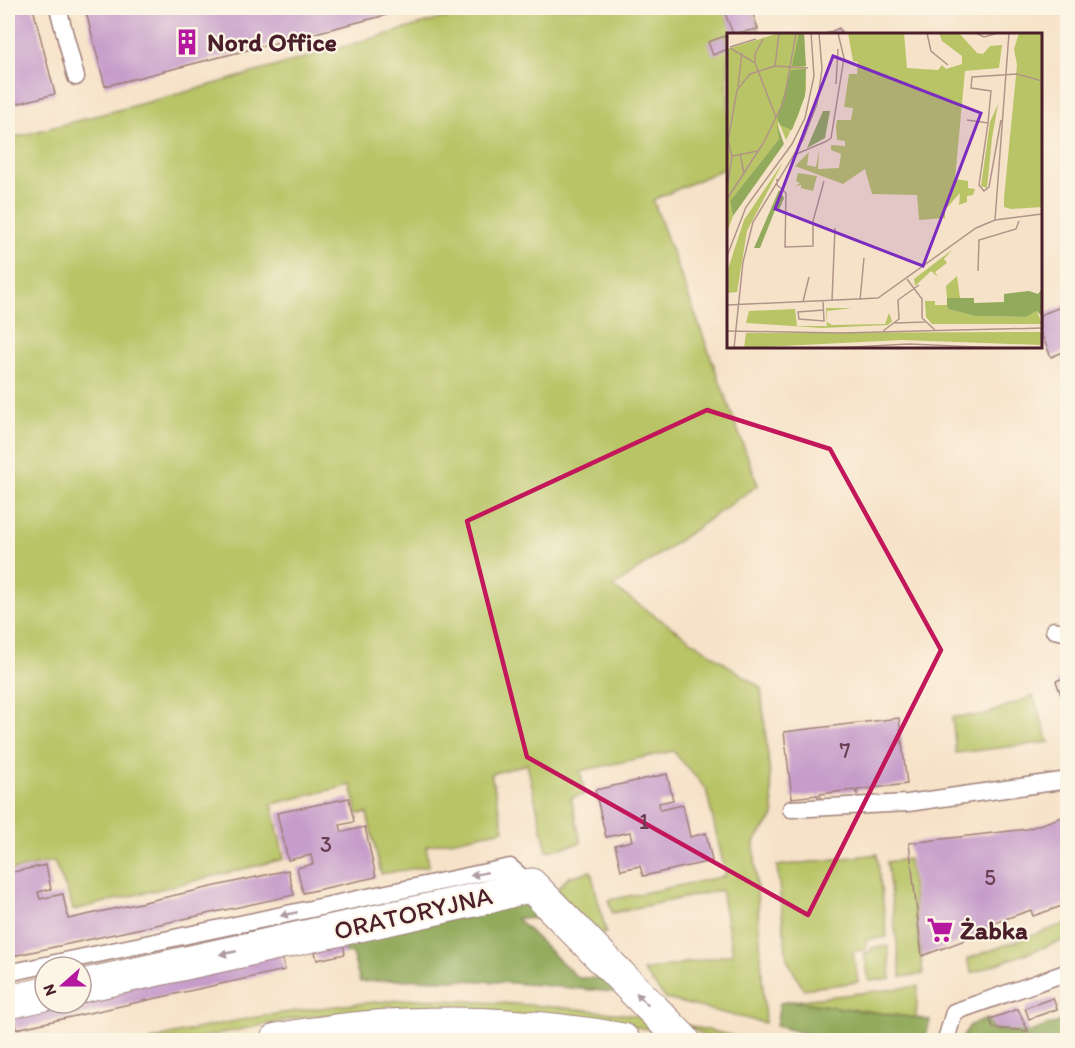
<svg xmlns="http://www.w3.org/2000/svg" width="1075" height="1048" font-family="Itim,sans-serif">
  <rect width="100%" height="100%" fill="#fcf5e5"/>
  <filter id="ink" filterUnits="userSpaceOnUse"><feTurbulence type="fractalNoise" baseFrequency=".0167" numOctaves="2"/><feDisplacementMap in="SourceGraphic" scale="12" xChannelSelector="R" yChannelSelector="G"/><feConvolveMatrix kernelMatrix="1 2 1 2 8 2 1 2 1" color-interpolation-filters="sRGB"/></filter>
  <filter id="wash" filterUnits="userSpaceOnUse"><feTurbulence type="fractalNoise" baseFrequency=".008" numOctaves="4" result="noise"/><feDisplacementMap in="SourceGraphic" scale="24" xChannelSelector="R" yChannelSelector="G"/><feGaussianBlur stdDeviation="1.35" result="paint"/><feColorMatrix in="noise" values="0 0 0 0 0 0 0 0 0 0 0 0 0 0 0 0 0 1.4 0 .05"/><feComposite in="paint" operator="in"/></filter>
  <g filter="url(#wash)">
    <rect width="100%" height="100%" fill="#f6e2c8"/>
    <!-- green -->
    <path fill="#b8c466" stroke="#817248" stroke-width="1.5" d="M471 8H751L761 34H728V167L653 200 758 485 613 587 761 688 774 816 754 842 765 1023 666 999 643 971 733 954 721 890 612 913 609 900 726 876 706 789 673 751 580 771 585 794 571 798 581 843 547 851 527 764 491 774 504 830 426 846 429 866 381 874 367 813 358 814 351 785 272 804 284 859 73 910C70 893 60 878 54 861L8 871V139L197 89 471 10Z
      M1033 696 1049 742 956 753 952 717 984 715Z
      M877 854 887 937 866 940V950L853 951 858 982 803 989 787 959 777 866Z
      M909 859 923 974 901 977 887 862Z
      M591 871 606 933 594 936 557 889 569 877Z
      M1067 923V939L972 973 967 959Z
      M888 946 891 979 869 981 864 953 871 952V948Z
      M918 986 916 1018 793 1001Z
      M414 999C491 1002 567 1006 645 1017L654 1030 607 1022 360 1012 298 1018 189 1040H150C237 1017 324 1005 414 999Z
      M686 1025 750 1040H711Z"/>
    <!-- forest -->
    <path fill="#92aa5b" stroke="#6e6443" stroke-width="1.5" d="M520 904 535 910 544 919 516 918 578 978H607L622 993C534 984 448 975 360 982L352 953 345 954 343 942Z
      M793 1001 916 1018 930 1020 925 1040H831L776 1026 780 1003Z
      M988 1019 992 1029 1027 1033 1067 1019V1040H961L970 1025Z"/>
    <g id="blocks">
      <!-- building -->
      <path fill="#c69dca" d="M8 8H33L55 94 8 106Z
        M85 8H414L105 86Z
        M723 8H751L758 29 733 34Z
        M839 28 842 34H826Z
        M725 36 728 49 713 55 708 42Z
        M1068 304V350L1051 357 1040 331V315Z
        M1068 676V712H1067L1056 681Z
        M899 718 907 784 857 790V794L854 790 820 794 821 799 818 800V795L792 798 784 732Z
        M667 774 673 800 659 803 660 810 683 805 690 837 706 833 712 861 643 876 640 866 621 870 615 845 632 841 630 832 606 837 595 790Z
        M349 798 354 822 340 825 342 832 365 827 376 877 303 893 297 868 313 864 311 855 288 860 277 813Z
        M1068 815V904L1033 916 1031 910 1005 919 1007 925 1005 926 1003 920 990 925 992 930 922 956 909 843 1027 829Z
        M46 865 51 889 38 892 40 899 63 894 68 919 288 870 294 895 8 957V932L12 931 10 921H8V873Z
        M339 921 345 954 317 960 309 927Z
        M277 932 285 970 16 1029 8 991 45 1003H81V975Z
        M1053 998 1057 1009 1029 1019 1025 1008Z
        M1018 1009 1028 1031 993 1028 990 1019Z"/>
    </g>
  </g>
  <g filter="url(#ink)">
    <use href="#blocks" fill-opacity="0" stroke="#a0807a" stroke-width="1.5"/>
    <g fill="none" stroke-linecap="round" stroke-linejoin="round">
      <!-- service casing -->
      <g stroke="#a0807a" stroke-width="19">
        <path id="service" d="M58 8 76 77
          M1054 630 1068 633
          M791 809 908 803 1068 780
          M8 973 510 867 531 885
          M946 1040 954 1012 1068 972"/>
      </g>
      <!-- minor casing -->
      <g stroke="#a0807a" stroke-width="35">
        <path id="minor" d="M81 986 488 897 531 885 683 1040
          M8 1002 45 994"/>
      </g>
      <!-- tertiary casing -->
      <g stroke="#a0807a" stroke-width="35">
        <path id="tertiary" d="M277 1040C391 1019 509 1019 623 1040"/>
      </g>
      <!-- service -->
      <use href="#service" stroke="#fff" stroke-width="16"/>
      <!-- minor -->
      <use href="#minor" stroke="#fff" stroke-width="33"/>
      <!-- tertiary -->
      <use href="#tertiary" stroke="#fff" stroke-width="33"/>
    </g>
    <!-- one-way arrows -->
    <defs><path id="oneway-solid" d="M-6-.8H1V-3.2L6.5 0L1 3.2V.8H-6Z" transform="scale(1.5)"/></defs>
    <g fill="#ae9aa0">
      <use href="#oneway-solid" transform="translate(479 874) rotate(168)"/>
      <use href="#oneway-solid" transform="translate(289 914) rotate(168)"/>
      <use href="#oneway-solid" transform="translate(228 953) rotate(169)"/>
      <use href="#oneway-solid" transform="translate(642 999) rotate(-134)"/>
    </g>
  </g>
  <!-- marked area -->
  <path fill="none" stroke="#c2185b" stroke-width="4.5" stroke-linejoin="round" d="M707 410 830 449 941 650 808 915 527 757 467 521Z"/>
  <!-- icons -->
  <defs>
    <g id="building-bare" transform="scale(2.07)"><path d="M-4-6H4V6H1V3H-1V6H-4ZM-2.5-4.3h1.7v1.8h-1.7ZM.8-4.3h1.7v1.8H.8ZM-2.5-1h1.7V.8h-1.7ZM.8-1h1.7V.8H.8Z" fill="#b5179e" stroke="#fcf5e5" stroke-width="2.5" paint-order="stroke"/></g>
    <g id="supermarket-bare" transform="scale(2.07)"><path d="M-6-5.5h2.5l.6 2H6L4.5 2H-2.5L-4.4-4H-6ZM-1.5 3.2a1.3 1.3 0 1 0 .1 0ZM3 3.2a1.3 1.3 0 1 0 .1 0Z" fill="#b5179e" stroke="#fcf5e5" stroke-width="2.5" paint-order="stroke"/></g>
  </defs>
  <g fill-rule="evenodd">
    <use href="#building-bare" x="187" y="42"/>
    <use href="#supermarket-bare" x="940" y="930"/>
  </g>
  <g text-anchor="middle" stroke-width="4.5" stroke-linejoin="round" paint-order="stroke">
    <!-- number labels -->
    <g font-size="22" fill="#693e53">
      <text x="845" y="758">7</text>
      <text x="644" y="829">1</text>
      <text x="326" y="852">3</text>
      <text x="990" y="885">5</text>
    </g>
    <!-- poi labels -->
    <g font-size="26" font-weight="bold" fill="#4a1f2b" stroke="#fcf5e5" text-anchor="start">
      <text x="207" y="51">Nord Office</text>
      <text x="960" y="939">Żabka</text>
    </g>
    <!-- street labels -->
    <g font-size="26" fill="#4a1f2b" stroke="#fcf5e5">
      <text transform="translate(413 913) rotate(-13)" y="9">ORATORYJNA</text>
    </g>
  </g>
  <!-- overview -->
  <g transform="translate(727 33)">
    <rect width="315" height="315" fill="#f6e2c8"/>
    <path d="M77 0 79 57 71 83 59 107 51 87 52 106 3 168 6 183 0 199V16L49 1ZM121 0H177L180 35 211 37 215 32 219 36 235 31V23L215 8 212 0H232L250 20 256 21 263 13 275 12 272 35 238 38 228 146 241 148V155L248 156 246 162 240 163V169L232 172 233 160 218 177V185L192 187 190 162 145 161 138 136 116 151 68 133 82 119 80 132 89 134 92 117 91 136 112 135 114 121 104 117V112L118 113V108L110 107 109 94 110 87H124L126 75 117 74 122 41H130L131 29 126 28ZM292 0H315V174L284 176 277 174V165L290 32 287 16ZM271 71 265 105 260 155 254 153 263 89ZM56 129 20 198 10 259 0 260V239L17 187ZM71 140 90 143 86 158 74 155V152L68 153 73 150 69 148ZM225 217 217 226 220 230 208 239 211 244 204 238 188 253 187 246ZM230 243 233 265H220L219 253ZM198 268H208V272H220L221 276 248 283 299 284 310 278 315 291H205L199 284ZM99 275H125L100 278V289L105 292 158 291 162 280 165 288 161 292 95 295 19 290 22 278 68 276 70 293H100ZM315 299V312L175 307 17 315 19 300Z" fill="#b8c466"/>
    <path d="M72 0H77L79 33H65ZM79 36 78 63 65 97 53 92 50 85 64 37ZM96 78H103L98 105 80 115ZM50 91 57 111 6 183 3 168 52 106ZM52 157 57 165 52 177H48L33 215H27ZM315 256V284L310 278 299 284 248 283 221 276 220 272V265H247V270L277 269V261L302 258 311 261Z" fill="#92aa5b"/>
    <path fill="none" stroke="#b19489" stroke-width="1.5" d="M52 0 48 33 81 35M200 0 204 18 221 32M249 0 257 4 271 0M3 14 29 6M3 15 28 30V21L36 6M28 30 49 84M109 51 111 16M11 54 15 20M240 87 261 90 264 58 244 55 245 44 290 41 315 48M261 90 252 152 257 158 262 154 274 87M100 108 104 105 117 25 111 0M13 121 17 140M67 122 100 108M5 123 31 118M50 146V152L59 160 58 214 86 213V188L97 148M0 157 5 123 1 108 10 57 23 41 48 33M0 166 37 109 57 68 69 0M268 187 282 0M0 223 19 174 65 111 78 85 87 43 84 0M251 238 252 207 289 196 292 188M180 246 195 266V285L208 297M133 267 137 225M96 268 97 288 72 286 71 279 97 277M105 268 108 195M76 269 82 244M0 272 151 265 249 195 268 187 315 181M168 290 198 289M0 298 113 300 315 295M156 298 172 286 171 267 192 252M7 315 16 229 26 189 76 107 90 71 95 36 92 0M107 315 182 311 274 315"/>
    <path fill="#7b2cbf" fill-opacity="0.15" stroke="#7b2cbf" stroke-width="3" d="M106 23 254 80 196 233 48 176Z"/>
    <rect width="315" height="315" fill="none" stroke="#4a1f2b" stroke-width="3"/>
  </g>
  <!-- margin -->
  <rect width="1075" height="1048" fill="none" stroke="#fcf5e5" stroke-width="30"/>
  <!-- north arrow -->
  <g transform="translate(63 985) rotate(249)"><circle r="28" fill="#fcf5e5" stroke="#b59f9b" stroke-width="1.5"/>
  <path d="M0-4.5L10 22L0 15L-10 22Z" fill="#b5179e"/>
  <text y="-9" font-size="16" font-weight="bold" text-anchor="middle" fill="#4a1f2b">N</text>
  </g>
</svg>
